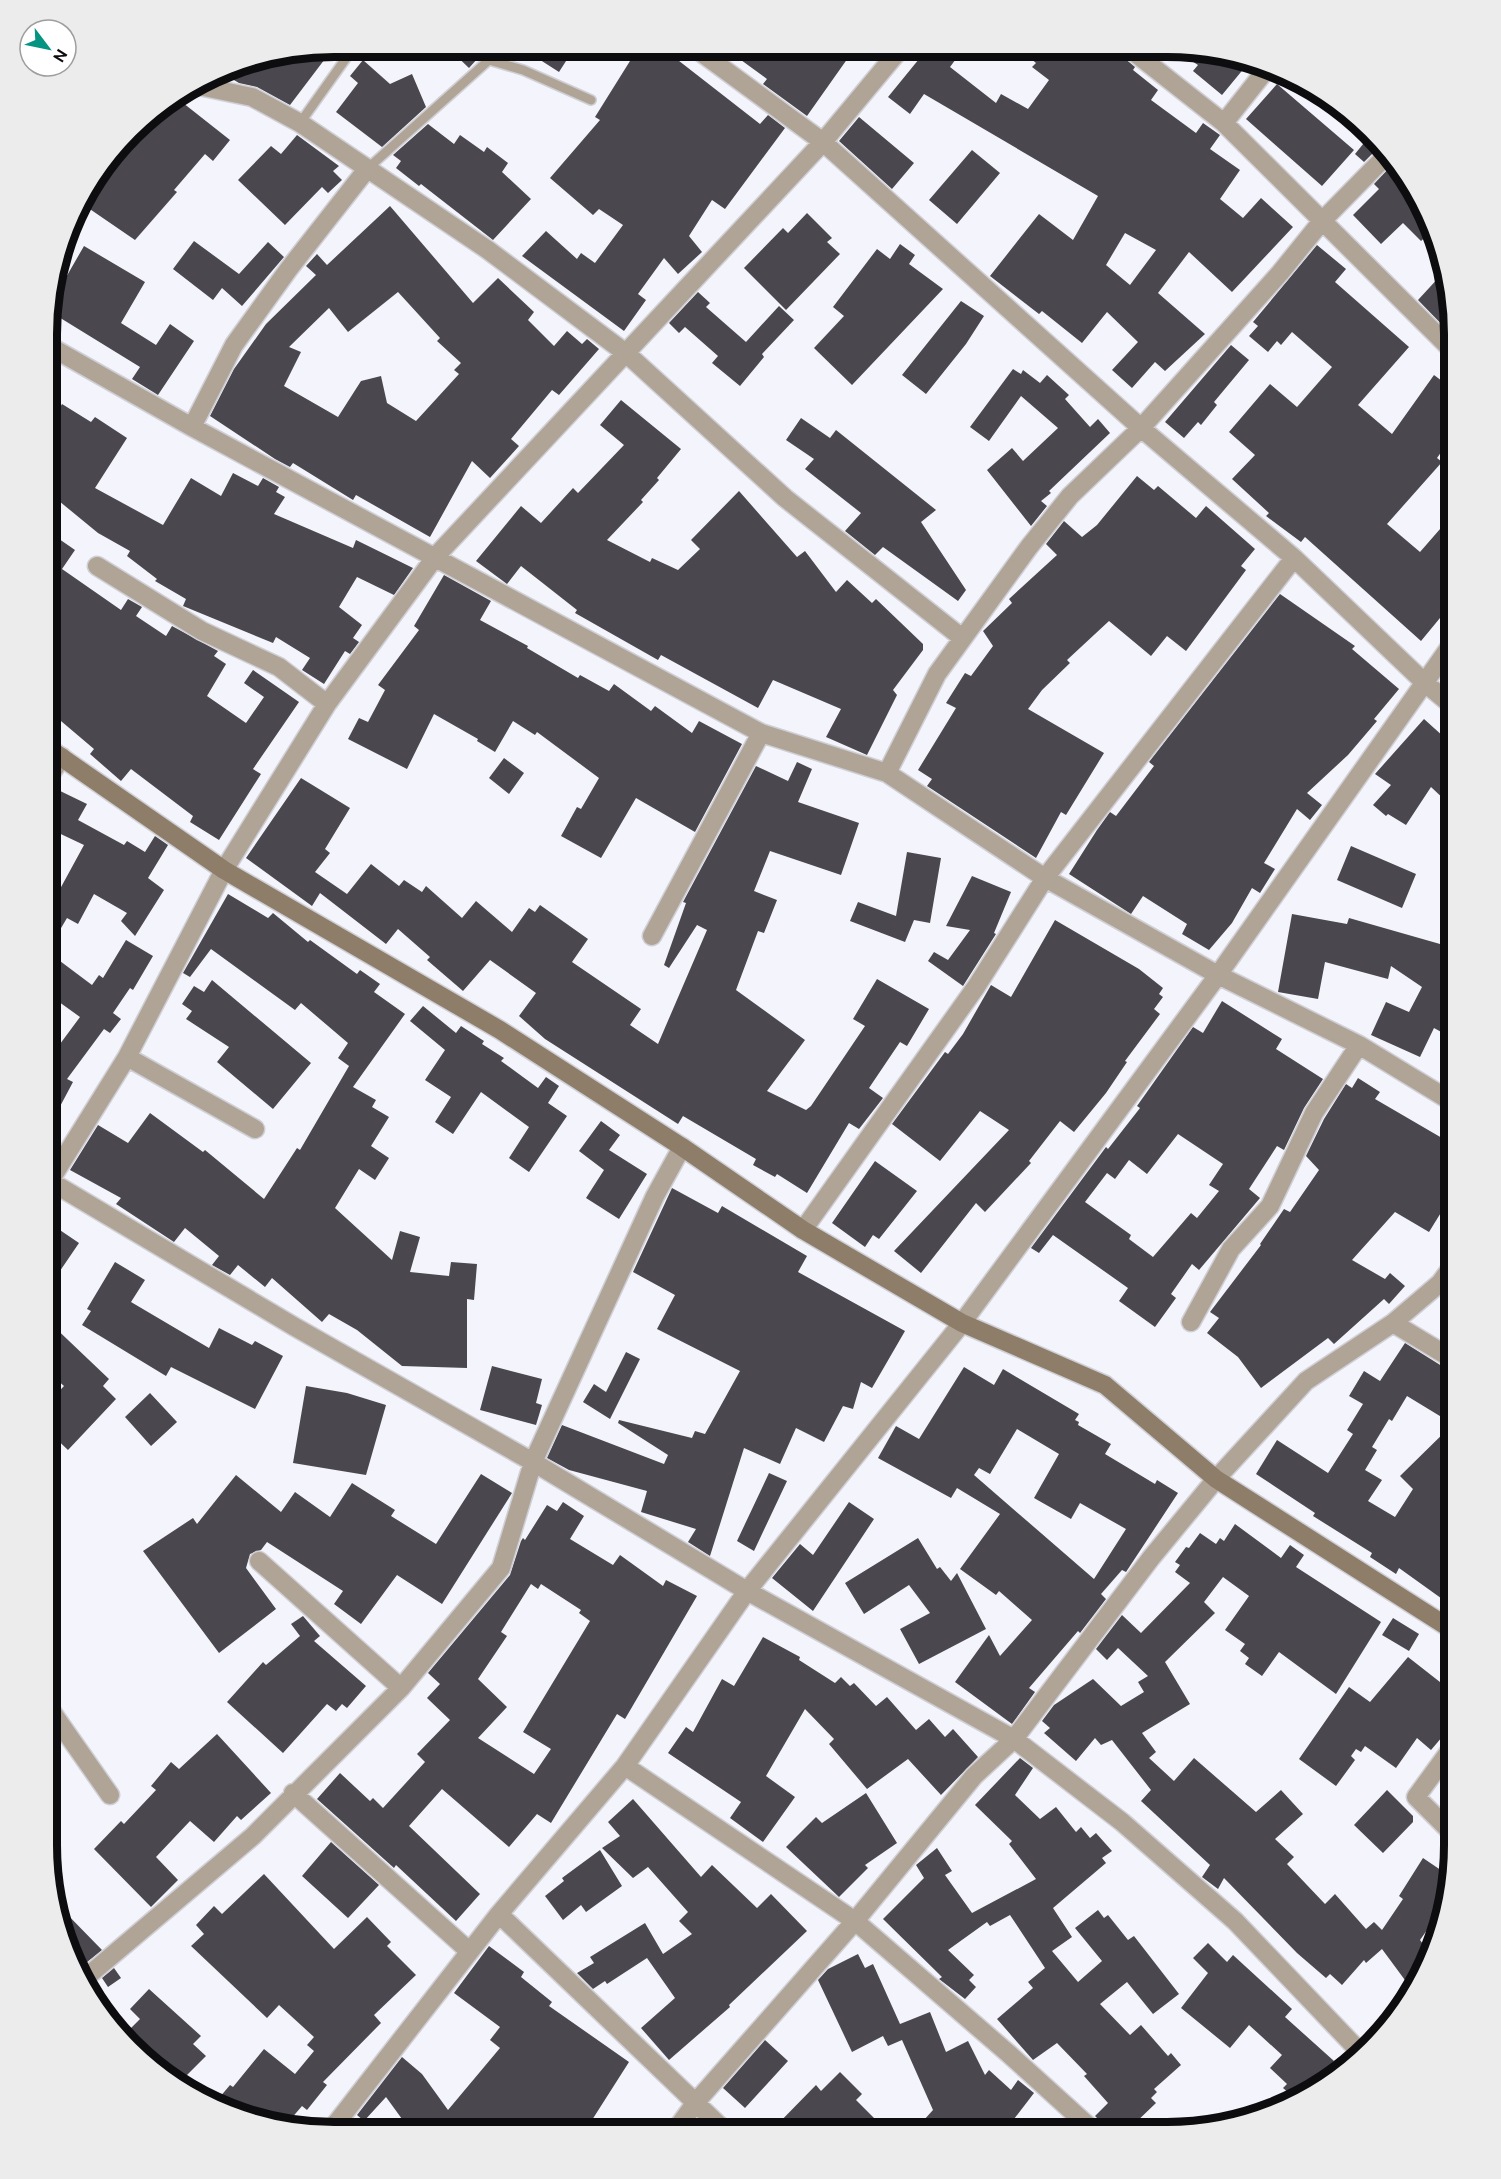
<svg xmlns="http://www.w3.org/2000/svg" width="1501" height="2179" font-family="Ubuntu,sans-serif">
  <rect width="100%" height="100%" fill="#f4f4fc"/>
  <!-- building -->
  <path fill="#4a484e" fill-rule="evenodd" d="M334 47 290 105 257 87 239 83 222 73 242 62Z
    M447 47H488L469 68Z
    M520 47H575L559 72Z
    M612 47H654L663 53 665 50 760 124 768 115 785 128 725 209 712 200 689 236 702 252 678 274 664 258 638 294 646 300 624 331 522 256 546 231 577 259 581 253 595 263 623 225 599 209 593 215 550 178 600 120 595 117 630 61Z
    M750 48H855L807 116 763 84 767 79 741 60Z
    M928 48H964L950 67 996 103 1001 94 1028 109 1049 80 1032 67 1036 63 1018 48 1119 49 1123 57 1135 67 1133 70 1158 90 1151 100 1196 133 1203 123 1220 135 1210 149 1240 170 1220 199 1243 218 1261 198 1293 227 1232 292 1189 252 1158 293 1205 334 1165 371 1155 362 1132 388 1112 370 1138 342 1107 312 1082 343 1042 311 1039 314 990 276 1039 214 1073 240 1098 196 924 94 910 114 888 97ZM1125 233 1156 250 1130 285 1106 265Z
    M1173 49H1205L1250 61 1222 95 1193 71 1198 65Z
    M363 60 390 84 412 74 426 107 382 147 336 112 358 83 350 76Z
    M1277 84 1354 150 1322 186 1246 119Z
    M178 99 230 140 213 161 205 154 174 190 177 192 135 240 81 203 85 191 145 118Z
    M859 117 914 163 892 189 839 141Z
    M428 124 454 144 460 135 484 152 487 147 508 163 502 172 531 199 493 240 421 184 419 186 396 168 401 161 393 155Z
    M297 135 339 166 333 171 342 180 328 193 322 187 285 225 238 180 271 146 281 154Z
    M1368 138 1377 149 1364 162 1355 154Z
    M972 150 1000 173 957 224 929 200Z
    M1391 166 1425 207 1431 232 1421 241 1403 223 1381 244 1353 215 1379 189 1374 184Z
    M390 206 473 303 498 278 534 312 528 320 554 346 567 331 582 344 587 339 599 349 559 395 552 390 511 439 519 446 490 478 472 461 430 537 356 495 353 500 293 463 290 467 275 459 210 416 234 369 266 324 316 275 306 266 317 254 327 265ZM398 292 440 338 437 341 461 363 454 370 459 374 416 421 387 403 381 376 361 381 338 417 284 386 301 352 289 347 329 308 348 332Z
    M807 213 832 238 827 242 840 254 786 310 744 268 783 228 788 233Z
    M194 241 239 274 268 242 284 257 242 306 222 288 213 300 173 269Z
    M900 244 915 255 909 264 943 289 852 385 814 348 844 316 833 307 877 249 890 259Z
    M1317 245 1346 269 1335 282 1409 347 1358 405 1392 434 1434 375 1454 390V434L1437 458 1442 462 1387 524 1420 552 1454 513V601L1421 641 1305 537 1301 542 1266 516 1269 513 1232 479 1255 455 1229 432 1270 384 1297 407 1332 367 1292 332 1281 345 1277 341 1268 352 1249 336 1258 326 1253 322Z
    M84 246 145 282 121 323 156 345 170 324 194 341 158 395 132 379 140 367 49 311V296L54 282 61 286Z
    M1441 275 1454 334V337L1418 300Z
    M698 292 710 303 706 307 746 342 779 306 794 320 762 354 764 357 740 386 712 363 718 356 685 327 679 333 669 323Z
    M961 301 984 316 966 344 926 394 902 375Z
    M1231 345 1249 360 1214 402 1217 405 1201 425 1198 422 1184 438 1165 422Z
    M1013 369 1021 374 1023 370 1040 383 1047 375 1069 395 1065 399 1090 427 1098 419 1110 433 1049 491 1051 493 1041 501 1047 506 1031 526 987 470 1012 448 1023 461 1058 428 1021 396 989 441 970 427Z
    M621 400 681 449 657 478 659 480 641 500 643 502 607 540 650 562 652 558 678 570 700 549 691 540 739 491 797 557 805 551 836 592 847 580 872 603 876 599 923 644V650L893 690 897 695 867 755 826 737 841 709 773 680 758 708 661 655 658 660 575 613 577 610 521 566 507 584 476 561 521 506 541 523 573 488 578 493 624 445 600 425Z
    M62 404 91 422 95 417 127 438 95 488 163 525 191 478 221 496 233 473 258 486 263 478 279 487 276 492 285 497 274 514 353 548 356 540 413 568 394 595 357 577 339 607 362 625 353 638 359 642 350 654 345 651 324 684 302 670 310 658 276 637 273 643 183 606 186 599 155 581 157 579 127 556 130 551 98 533 59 501 49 512V408L57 412Z
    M801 418 830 438 836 430 936 510 921 522 966 590 958 601 883 547 875 555 845 531 861 513 805 469 814 459 786 440Z
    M1137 476 1154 490 1158 486 1196 518 1206 506 1255 549 1241 566 1246 570 1186 651 1167 636 1151 656 1109 621 1067 660 1070 663 1042 690 1028 709 1104 753 1066 815 1061 812 1036 858 927 786 932 779 918 770 956 708 946 703 965 673 971 676 993 646 983 631 1012 603 1009 599 1057 555 1046 544 1064 521 1082 537 1097 525Z
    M49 532 75 550 62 569 121 610 128 599 142 607 136 616 166 636 172 626 218 651 214 656 226 664 207 696 246 723 264 697 244 683 253 670 299 702 253 769 261 774 219 840 190 822 193 816 131 769 121 781 90 754 94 749 48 710Z
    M444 575 491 601 480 620 528 646 527 648 578 678 580 675 609 691 614 684 651 711 655 706 692 733 699 721 742 744 695 832 636 798 601 858 561 836 577 807 581 809 599 778 537 732 535 735 513 721 495 752 477 741 478 739 434 714 407 769 348 739 359 718 368 722 385 690 378 685 419 630 414 626Z
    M1280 594 1355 646 1352 649 1399 689 1374 719 1377 721 1348 755 1307 793 1322 805 1310 820 1297 809 1264 863 1275 869 1260 893 1252 888 1232 923 1209 950 1182 934 1187 924 1143 896 1131 914 1069 874 1097 830 1110 812 1116 816 1154 766 1149 762Z
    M1424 719 1454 746V785L1447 802 1431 787 1406 825 1388 814 1386 816 1373 805 1391 785 1375 774Z
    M504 758 524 773 509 794 489 778Z
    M797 762 812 769 798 802 859 823 841 875 770 851 754 891 777 900 764 933 758 931 736 990 805 1040 767 1091 806 1110 811 1106 865 1026 853 1019 877 979 929 1009 907 1046 900 1042 869 1088 883 1098 859 1129 849 1123 807 1193 777 1174 775 1177 753 1165 756 1159 683 1116 678 1124 545 1039 519 1016 536 993 490 960 463 991 427 960 430 957 398 929 386 944 320 893 312 906 246 858 301 778 350 808 325 849 330 853 315 872 347 894 371 864 399 886 404 880 422 892 426 886 462 918 476 901 512 932 529 908 535 912 540 905 588 939 572 962 641 1009 630 1025 658 1044 707 930 697 925 669 968 664 965 686 903 683 902 756 766 788 781Z
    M54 788 87 804 78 820 124 845 127 841 145 852 155 836 168 845 148 878 164 890 135 936 121 921 127 913 94 894 78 924 67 918 48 950V911L84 845 48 828V789Z
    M1351 846 1416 874 1402 908 1337 880Z
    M907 852 941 858 930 923 914 920 905 942 850 921 858 902 896 916Z
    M972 876 1011 892 994 933 996 934 963 986 928 961 934 952 948 960 970 930 946 926Z
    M228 894 268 918 273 913 308 942 310 940 357 974 360 970 380 984 374 992 405 1014 353 1087 376 1100 372 1107 389 1117 371 1146 389 1158 375 1180 359 1169 335 1208 392 1260 400 1231 420 1237 410 1272 449 1276 451 1262 477 1264 474 1300 467 1299V1368L402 1366 357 1330 329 1314 322 1322 272 1278 265 1287 238 1265 230 1275 212 1265 219 1256 185 1228 174 1242 116 1204 121 1198 70 1170 98 1125 128 1143 150 1113 203 1152 205 1150 264 1199 297 1148 300 1150 349 1066 338 1058 348 1043 301 1003 295 1010 211 949 190 977 183 973Z
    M1292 914 1347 924 1349 918 1454 948V1039L1434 1028 1420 1057 1371 1035 1386 1002 1409 1012 1422 987 1391 966 1388 979 1325 962 1318 999 1278 992Z
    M1055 920 1139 969 1163 988 1159 994 1163 997 1154 1009 1160 1014 1125 1061 1127 1062 1106 1093 1074 1132 1060 1121 1029 1161 1031 1163 985 1212 976 1203 921 1273 894 1251 1009 1130 980 1111 940 1161 892 1124 945 1052 948 1054 963 1034 991 985 1011 997Z
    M126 940 153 956 133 990 130 988 113 1013 121 1019 110 1033 104 1029 67 1079 73 1082 48 1129V1037L60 1044 80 1017 48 994V952L92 985 99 975 103 978Z
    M212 980 311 1063 273 1109 217 1062 229 1047 186 1019 192 1011 182 1004 194 986 204 992Z
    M1222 1001 1282 1039 1276 1049 1323 1079 1304 1108 1284 1150 1277 1146 1249 1189 1260 1198 1199 1270 1192 1264 1171 1294 1176 1298 1155 1327 1119 1301 1128 1288 1053 1235 1039 1253 1031 1248 1106 1147 1108 1149 1140 1108 1137 1106 1193 1027 1203 1033ZM1178 1134 1223 1164 1209 1185 1219 1191 1197 1218 1191 1213 1153 1257 1129 1239 1131 1235 1085 1202 1107 1173 1115 1179 1129 1160 1147 1174Z
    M423 1006 456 1033 461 1026 484 1041 482 1044 504 1058 501 1061 538 1088 546 1077 559 1086 548 1103 567 1116 529 1172 509 1158 529 1127 481 1092 453 1134 435 1122 451 1097 425 1080 445 1050 410 1021Z
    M1358 1078 1380 1092 1375 1099 1454 1145V1186L1448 1197 1450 1198 1429 1232 1395 1212 1352 1260 1385 1279 1390 1273 1405 1286 1389 1304 1384 1299 1334 1344 1328 1338 1261 1388 1238 1357 1207 1333 1219 1318 1210 1312 1261 1245 1260 1244 1284 1209 1290 1212 1319 1170 1306 1156 1324 1119 1346 1084 1352 1088Z
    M601 1121 620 1135 609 1150 647 1174 619 1219 586 1198 604 1170 579 1151Z
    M875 1161 917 1191 879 1239 873 1235 865 1247 832 1223Z
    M672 1188 718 1213 722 1206 807 1256 798 1272 905 1331 872 1388 861 1382 853 1409 843 1406 824 1442 796 1428 780 1464 744 1448 710 1556 688 1542 696 1529 641 1512 647 1491 569 1470 547 1458 562 1425 664 1464 668 1455 618 1423 619 1420 692 1438 695 1431 705 1434 740 1371 657 1329 675 1295 633 1272Z
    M48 1222 79 1243 47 1290V1255Z
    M115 1262 145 1280 131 1302 209 1348 219 1328 252 1345 255 1341 283 1356 255 1409 171 1367 166 1376 82 1325 91 1311 87 1309Z
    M47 1320 109 1379 103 1386 116 1399 68 1450 47 1430V1404L64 1386 47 1371Z
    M1405 1343 1453 1373 1442 1391 1454 1398V1588L1445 1601 1399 1568 1396 1574 1370 1557 1372 1553 1313 1516 1315 1513 1256 1474 1277 1440 1328 1473 1353 1434 1347 1430 1363 1404 1349 1396 1364 1371 1380 1381ZM1407 1396 1453 1424 1400 1476 1413 1489 1395 1517 1368 1501 1382 1480 1365 1470 1377 1450 1372 1447 1389 1419 1392 1421Z
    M626 1352 640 1359 610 1419 583 1402 594 1384 606 1392Z
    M492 1366 542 1379 536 1403 542 1405 536 1425 480 1410Z
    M964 1367 994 1385 1003 1369 1079 1414 1075 1420 1079 1422 1078 1425 1111 1444 1105 1454 1155 1484 1157 1480 1178 1493 1126 1572 1122 1570 1101 1594 1106 1599 1080 1633 1078 1631 1029 1688 1035 1692 1012 1724 955 1682 989 1635 1000 1656 1032 1620 999 1591 996 1595 960 1569 1000 1514 957 1488 951 1498 878 1458 896 1426 919 1439ZM1017 1429 1059 1454 1034 1498 1071 1519 1080 1503 1126 1529 1094 1579 974 1475 979 1468 990 1474Z
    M306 1386 347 1393 386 1405 366 1475 293 1463Z
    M150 1393 177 1422 151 1446 125 1417Z
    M769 1473 787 1481 754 1551 737 1541Z
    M481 1474 512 1493 442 1604 397 1575 361 1624 334 1604 343 1591 267 1542 261 1550 250 1554 246 1568 276 1609 219 1653 143 1551 193 1518 197 1524 236 1475 281 1512 295 1492 330 1517 352 1483 395 1510 391 1516 436 1544Z
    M563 1502 584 1516 570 1539 613 1565 620 1555 663 1586 666 1580 697 1596 625 1719 617 1714 551 1823 537 1814 509 1847 442 1789 409 1826 480 1894 456 1921 396 1865 394 1868 317 1799 340 1773 370 1801 373 1798 383 1808 425 1762 417 1754 450 1720 427 1698 440 1684 428 1673 510 1575 521 1541 523 1538 525 1540 547 1505 557 1511ZM531 1584 538 1589 541 1584 581 1610 579 1613 590 1621 523 1732 551 1749 534 1774 478 1738 507 1707 478 1679 507 1636 501 1632Z
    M849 1502 874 1519 813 1611 772 1578 800 1544 813 1555Z
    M1235 1524 1281 1558 1290 1545 1304 1555 1296 1567 1381 1622 1336 1694 1279 1652 1262 1676 1245 1664 1249 1658 1240 1651 1245 1644 1225 1630 1249 1596 1223 1577 1204 1602 1215 1613 1165 1662 1190 1704 1142 1733 1156 1752 1149 1758 1174 1781 1194 1758 1256 1812 1281 1790 1303 1814 1275 1839 1294 1857 1287 1864 1325 1904 1335 1894 1366 1929 1374 1922 1382 1930 1403 1899 1399 1896 1423 1858 1451 1877 1443 1916 1439 1913 1420 1940 1431 1955 1413 1991 1382 1949 1366 1963 1364 1960 1342 1985 1330 1974 1326 1978 1297 1953 1224 1878 1218 1889 1202 1877 1210 1865 1141 1801 1151 1790 1112 1740 1101 1745 1095 1738 1076 1761 1044 1733 1050 1728 1042 1721 1054 1705 1093 1679 1121 1706 1144 1692 1138 1682 1148 1676 1118 1648 1107 1660 1096 1649 1122 1615 1141 1633 1190 1583 1175 1572 1180 1565 1175 1562 1186 1547 1189 1548 1200 1533 1216 1544 1220 1538 1224 1541Z
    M918 1538 937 1569 940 1567 951 1581 957 1573 986 1629 919 1664 900 1629 930 1613 909 1585 864 1614 845 1583Z
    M303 1616 320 1636 314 1641 366 1686 347 1708 342 1704 336 1711 327 1704 283 1753 227 1702 263 1662 266 1665 300 1636 291 1624Z
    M1393 1618 1419 1634 1409 1651 1382 1635Z
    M763 1637 800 1657 799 1660 835 1683 841 1677 850 1686 854 1683 876 1706 887 1697 916 1730 929 1719 945 1737 953 1729 978 1757 941 1795 908 1759 867 1789 829 1744 834 1739 805 1709 766 1776 795 1797 763 1842 730 1818 741 1802 668 1753 686 1727 693 1732 722 1679 734 1686Z
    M1408 1657 1454 1693V1723L1431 1750 1417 1738 1396 1768 1365 1746 1361 1752 1356 1749 1351 1756 1355 1760 1336 1786 1299 1759 1349 1687 1370 1702Z
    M217 1734 271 1793 241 1820 237 1816 214 1842 190 1821 156 1857 178 1880 151 1907 94 1849 121 1821 124 1824 156 1790 151 1786 171 1762 179 1769Z
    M1020 1758 1033 1768 1015 1795 1040 1819 1056 1807 1076 1832 1081 1827 1090 1838 1096 1833 1112 1851 1102 1858 1106 1863 1053 1908 1072 1937 1052 1951 1078 1982 1102 1961 1075 1928 1098 1910 1104 1918 1108 1915 1128 1940 1134 1936 1179 1994 1153 2014 1127 1982 1100 2004 1130 2035 1141 2025 1168 2056 1171 2053 1181 2065 1154 2089 1157 2092 1151 2098 1156 2103 1132 2126 1127 2121 1115 2132H1111L1095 2116 1108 2103 1084 2076 1087 2074 1057 2043 1033 2060 997 2019 1033 1988 1028 1982 1045 1968 1010 1915 990 1926 987 1922 948 1950 974 1975 969 1980 976 1987 965 1999 939 1979 942 1977 883 1919 924 1878 916 1865 937 1848 952 1871 945 1875 972 1913 1036 1879 1009 1844 1012 1841 975 1805Z
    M1387 1790 1413 1816V1822L1383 1853 1354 1825Z
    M866 1793 897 1843 865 1865 868 1868 839 1897 786 1847 816 1817 822 1823Z
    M633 1799 701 1877 712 1865 757 1908 771 1894 807 1931 729 2005 730 2007 669 2060 641 2028 675 1998 647 1958 607 1984 605 1981 593 1989 577 1973 594 1963 590 1957 645 1923 663 1954 692 1934 679 1921 688 1912 648 1867 633 1878 602 1848 620 1836 608 1822Z
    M331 1842 379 1885 348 1918 302 1876Z
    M600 1850 622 1886 586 1912 581 1905 563 1920 545 1896 564 1881 562 1878Z
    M264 1874 334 1949 367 1917 391 1942 387 1946 416 1975 374 2015 381 2023 323 2082 327 2085 307 2110 302 2106 284 2127 225 2111 214 2104 230 2085 233 2087 264 2049 295 2074 314 2051 307 2045 314 2037 279 2005 267 2018 191 1946 204 1934 196 1925 214 1906 222 1914Z
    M61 1908 102 1950 76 1971Z
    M1208 1943 1227 1962 1233 1955 1292 2009 1285 2017 1334 2061 1327 2068 1334 2076 1297 2100 1283 2088 1287 2084 1270 2068 1282 2055 1249 2025 1230 2048 1181 2008 1208 1973 1193 1958Z
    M489 1946 524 1972 521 1977 552 2002 549 2006 629 2062 585 2131H544L534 2123 528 2131 410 2130 386 2097 364 2121 357 2115 402 2057 422 2074 448 2110 500 2048 490 2040 500 2027 454 1993Z
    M858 1954 865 1968 873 1964 900 2024 930 2012 946 2052 968 2041 985 2075 989 2070 1011 2090 1018 2080 1034 2093 1004 2132H913L933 2110 902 2040 888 2046 883 2036 852 2052 818 1980 828 1969Z
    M114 1968 121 1978 108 1987 102 1978Z
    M149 1989 201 2036 193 2044 206 2056 178 2084 156 2063 153 2066 126 2033 140 2019 130 2009Z
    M765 2040 788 2061 745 2108 723 2088Z
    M840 2072 862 2094 856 2100 888 2132 771 2131 816 2085 821 2091Z"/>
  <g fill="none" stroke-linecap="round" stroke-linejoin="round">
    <!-- lane casing -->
    <g stroke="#cfcfd6" stroke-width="12">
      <path id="lane" d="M300 123 354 47
        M367 169 489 60 523 70 591 100"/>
    </g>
    <!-- street casing -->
    <g stroke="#cfcfd6" stroke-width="21">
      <path id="street" d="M695 48 823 142 1141 428 1294 558 1425 683 1454 707
        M1130 49 1224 123 1454 352
        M199 86 252 97 300 123 488 250 627 354 785 498 961 637
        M1224 123 1269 66
        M49 346 192 427 761 733 887 773 1045 878 1218 975 1359 1045 1454 1103
        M192 427 234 345 288 270 367 169
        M97 566 202 631 279 667 327 704
        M887 773 937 674 1029 547 1070 496 1141 428 1280 273 1322 221 1384 158
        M48 778 62 757
        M652 936 761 733
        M127 1057 255 1129
        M48 1180 295 1327 533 1462 747 1591 1014 1739 1122 1822 1235 1921 1362 2054
        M48 1184 127 1057 224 870 327 704 436 556 823 142 901 48
        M803 1230 976 987 1045 878 1294 558
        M1191 1322 1231 1249 1270 1206 1314 1113 1359 1045
        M1393 1323 1454 1360
        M259 1561 401 1688
        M47 1705 110 1795
        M625 1766 855 1921 1009 2054 1095 2132
        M293 1793 469 1951
        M1451 1832 1416 1797 1454 1745
        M499 1914 725 2131
        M83 1980 253 1836 401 1688 501 1568 533 1462 655 1196 682 1147
        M331 2130 499 1914 625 1766 747 1591 962 1323 1218 975 1454 641
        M675 2131 696 2102 855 1921 974 1776 1014 1739 1151 1558 1216 1479 1306 1381 1393 1323 1440 1283 1454 1264"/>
    </g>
    <!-- secondary casing -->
    <g stroke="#cfcfd6" stroke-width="21">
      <path id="secondary" d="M48 748 224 870 500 1030 682 1147 803 1230 962 1323 1105 1385 1216 1479 1454 1631"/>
    </g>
    <!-- lane -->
    <use href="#lane" stroke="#b0a496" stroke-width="9"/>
    <!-- street -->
    <use href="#street" stroke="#b0a496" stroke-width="18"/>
    <!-- secondary -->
    <use href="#secondary" stroke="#8e7d69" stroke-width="18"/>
  </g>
  <!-- crop -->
  <path d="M0 0H1501V2179H0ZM334 57H1167A277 277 0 0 1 1444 334V1845A277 277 0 0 1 1167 2122H334A277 277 0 0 1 57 1845V334A277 277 0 0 1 334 57Z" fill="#ececec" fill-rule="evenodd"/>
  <path fill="none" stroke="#0d0d10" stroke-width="8" d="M334 57H1167A277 277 0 0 1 1444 334V1845A277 277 0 0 1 1167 2122H334A277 277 0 0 1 57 1845V334A277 277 0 0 1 334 57Z"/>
  <!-- north arrow -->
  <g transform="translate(48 48) rotate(122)"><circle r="28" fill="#ffffff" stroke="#9e9e9f" stroke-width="1.5"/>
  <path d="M0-4.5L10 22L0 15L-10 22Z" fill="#049481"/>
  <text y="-9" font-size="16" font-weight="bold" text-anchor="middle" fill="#0d0d10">N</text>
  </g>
</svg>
